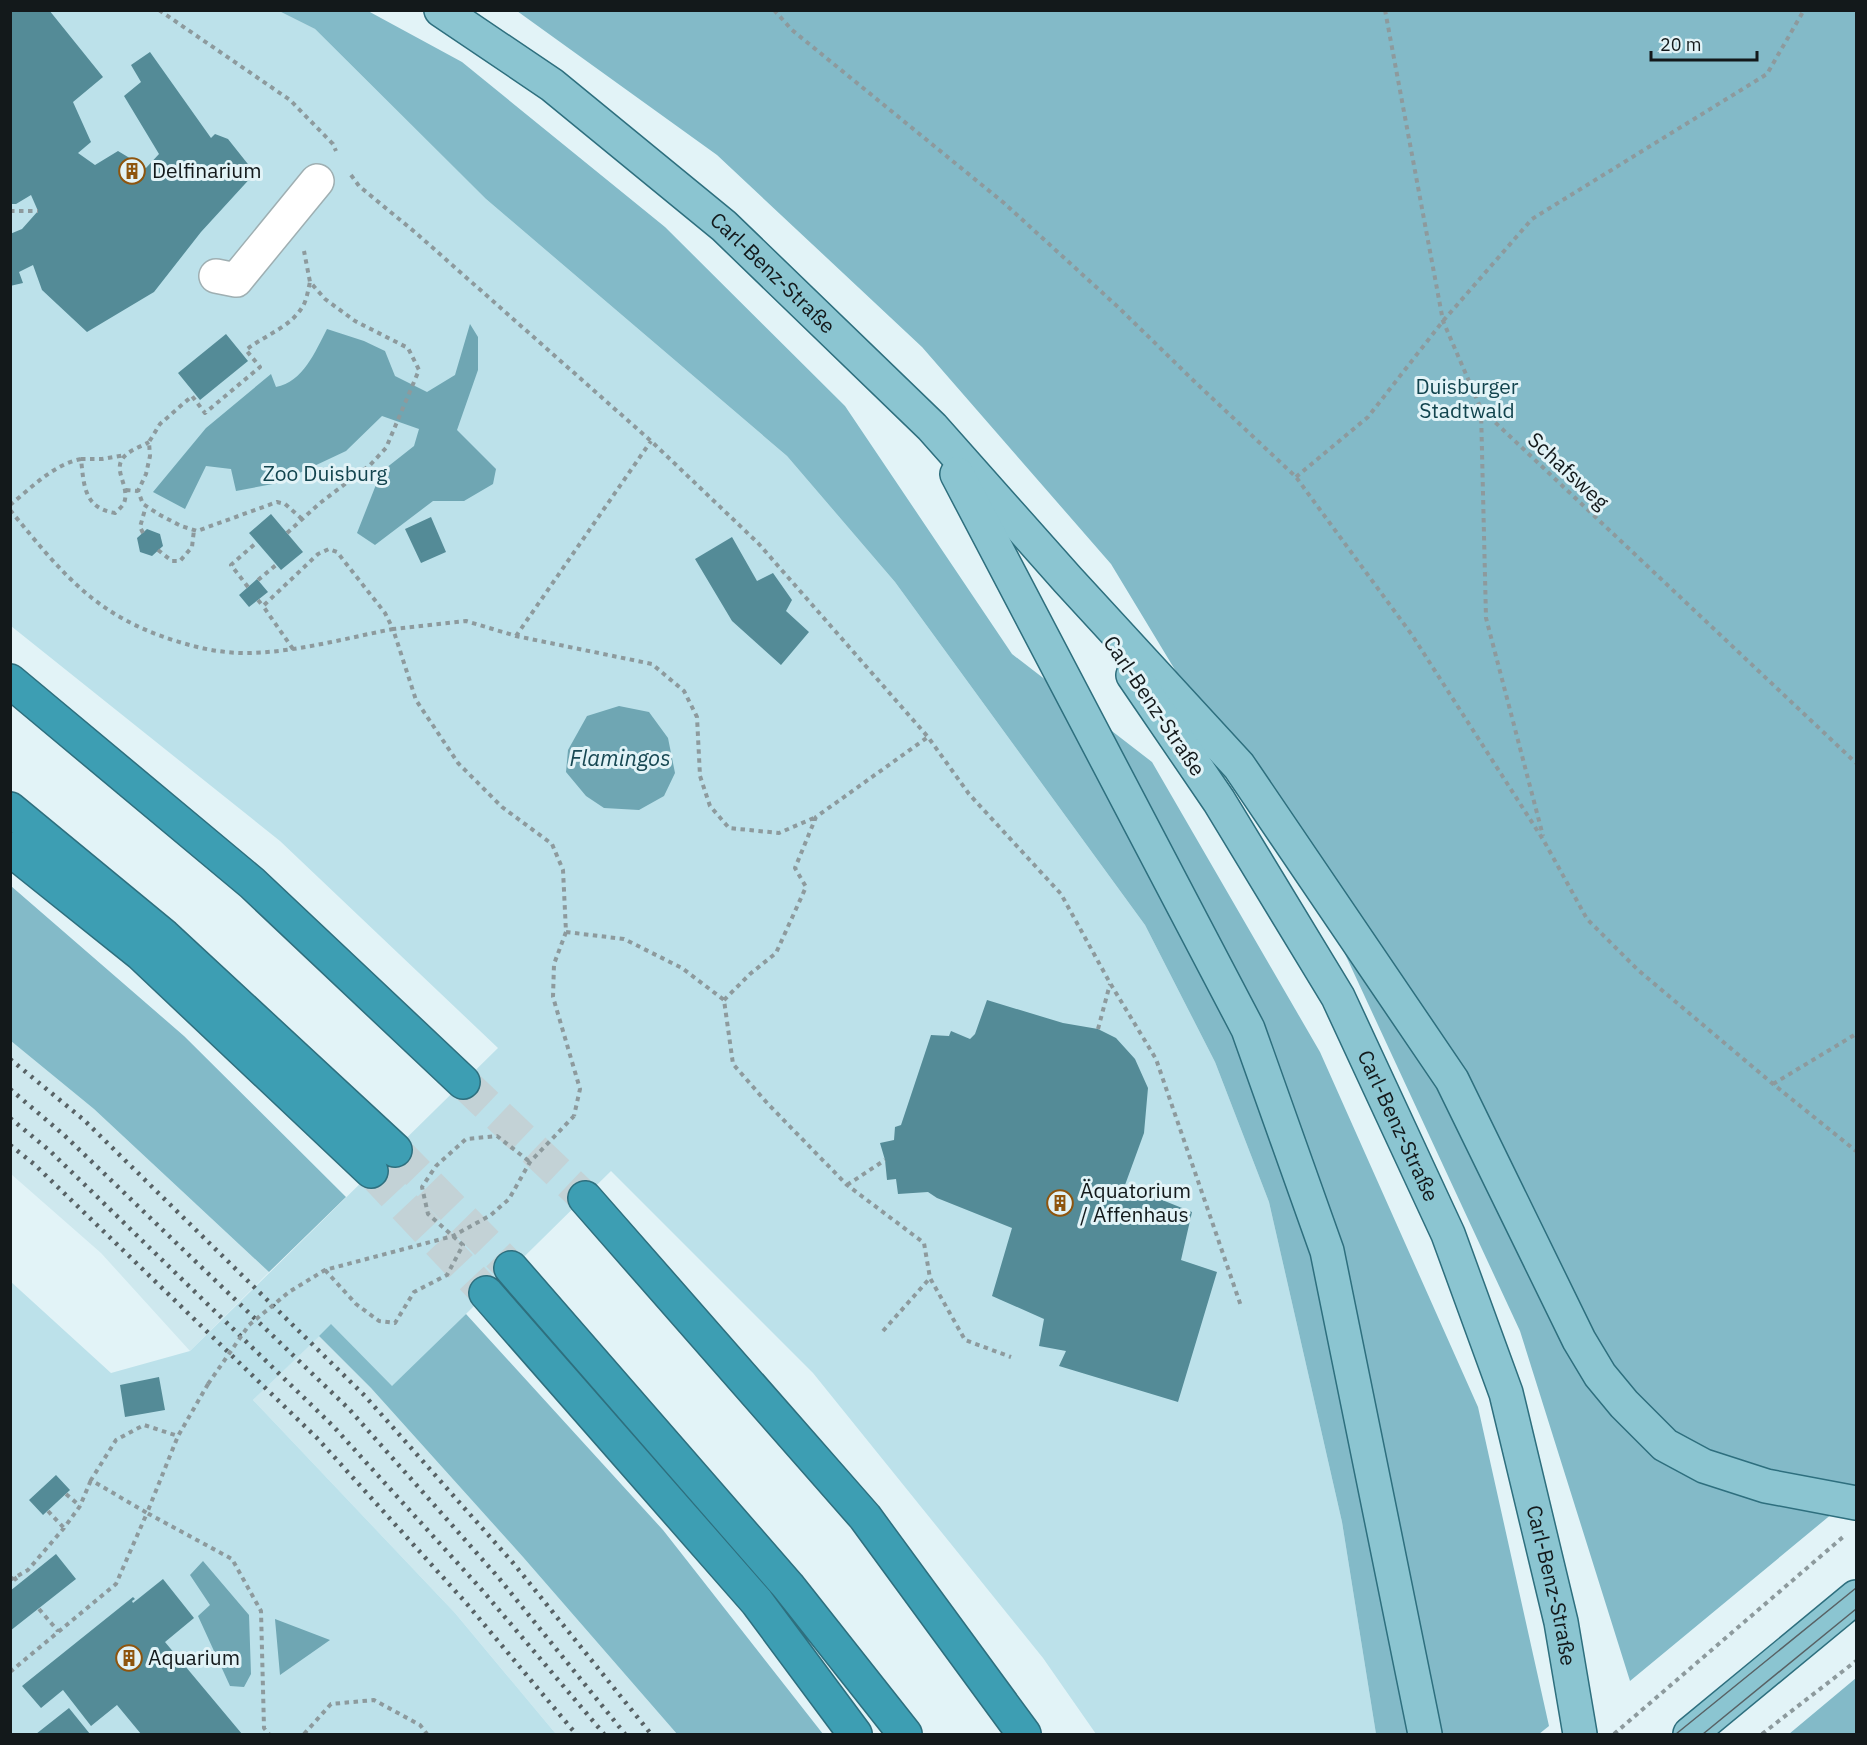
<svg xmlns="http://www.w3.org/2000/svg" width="1867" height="1745" font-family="'IBM Plex Sans',sans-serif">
  <rect width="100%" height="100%" fill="#e2f3f7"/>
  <!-- built -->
  <path fill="#cee8ee" d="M11 1041 94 1109 269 1272 190 1351 101 1253 11 1174Z
    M319 1336 371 1388 523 1557 677 1734H556L455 1613 253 1400Z"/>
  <!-- green -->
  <path fill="#bce1ea" d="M11 11H279L315 29 486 199 787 456 895 582 1145 925 1215 1062 1269 1202 1342 1522 1376 1734H1096L1043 1658 813 1373 611 1171 392 1387 331 1325 253 1400 455 1613 556 1734H11L10 1281 111 1373 190 1351 498 1048 280 841 11 626Z"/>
  <!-- forest -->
  <path fill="#83bac8" d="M279 11H368L462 62 665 227 845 406 1012 654 1152 762 1320 1052 1478 1407 1549 1726 1539 1734H1376L1342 1522 1269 1202 1215 1062 1145 925 895 582 787 456 486 199 315 29Z
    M517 11H1856V1494L1630 1681 1520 1331 1339 941 1111 564 922 347 717 155Z
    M11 886 184 1036 346 1197 269 1272 94 1109 11 1041Z
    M466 1314 663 1530 823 1734H677L523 1557 371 1388 319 1336 331 1324 392 1386Z
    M1856 1678V1734H1789Z"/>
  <!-- water -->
  <path fill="#6fa6b3" d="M470 324 478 337V370L457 430 496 469 493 484 464 501H433L375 545 357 533 381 472 414 446 419 429 382 416 346 451 278 483 236 491 231 469 206 466 185 509 153 492 206 428 271 374 276 387C303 382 315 352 327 329L364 341 385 351 395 376 427 392 455 375Z
    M619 706 649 712 668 738 675 773 664 796 639 810 604 808 586 796 566 772 568 750 587 716Z
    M203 1561 249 1615 251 1674 244 1687 230 1686 198 1616 210 1605 190 1575Z
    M275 1619 330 1640 280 1675Z"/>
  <!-- building -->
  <path fill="#548b97" d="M10 10H49L103 77 73 102 91 142 78 153 95 165 118 151 146 168 159 154 124 96 141 82 131 65 150 52 211 138 215 134 228 139 255 173 201 232 154 292 87 332 42 290 33 265 19 272 23 283 10 286V234L22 229 38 211 31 195 16 204H10Z
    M226 334 248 361 200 400 178 373Z
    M271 514 303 552 281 570 249 533Z
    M431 517 446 552 421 563 405 529Z
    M147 529 160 534 163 546 152 556 140 552 137 538Z
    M732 537 757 581 773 573 792 600 786 611 809 632 781 665 732 621 695 559Z
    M257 579 268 592 249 607 239 595Z
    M987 1000 1063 1023 1098 1029 1116 1038 1135 1059 1148 1088 1144 1133 1125 1185 1192 1212 1181 1260 1217 1272 1178 1402 1059 1366 1066 1351 1039 1346 1044 1319 992 1296 1012 1228 937 1198 928 1192 898 1194 896 1179 887 1180 885 1160 880 1143 894 1140 895 1127 901 1125 931 1035 949 1036 951 1031 970 1039 975 1034Z
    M159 1377 165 1410 125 1417 120 1385Z
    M56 1475 70 1490 43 1515 29 1500Z
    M56 1554 76 1579 10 1631V1591Z
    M163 1579 194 1618 165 1642 242 1734H141L117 1705 91 1726 63 1690 41 1708 22 1686 133 1597 135 1599 132 1601 133 1603Z
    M69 1708 90 1734H36Z"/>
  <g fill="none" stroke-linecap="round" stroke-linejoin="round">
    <!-- highway-tunnel -->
    <path stroke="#c3d2d6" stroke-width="33" stroke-dasharray="33 16" stroke-linecap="butt" d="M463 1082 585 1198
      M395 1150 511 1268
      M371 1171 486 1293"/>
    <!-- minor casing -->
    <g stroke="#9fafb2" stroke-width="36">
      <path id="minor" d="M216 276 236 280 317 181"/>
    </g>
    <!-- major casing -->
    <g stroke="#2e6f7e" stroke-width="36">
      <g id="major">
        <path id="s1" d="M441 10 552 85 724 226 932 427 1068 580 1239 766 1452 1080 1579 1340 1600 1375 1624 1404 1665 1445 1704 1466 1766 1486 1856 1503"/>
        <path d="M957 474 1248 1029 1327 1251 1425 1734"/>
        <path id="s2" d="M1133 675 1219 801 1338 997 1448 1234 1506 1393 1561 1622 1580 1734"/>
        <path d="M1690 1734 1856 1597"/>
      </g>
    </g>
    <!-- highway casing -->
    <g stroke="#2e6f7e" stroke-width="36">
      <path id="highway" d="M10 681 252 883 463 1082
        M10 809 164 936 395 1150
        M10 849 141 954 371 1171
        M585 1198 865 1517 1024 1734
        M511 1268 788 1586 905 1734
        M486 1293 757 1602 855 1734"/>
    </g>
    <!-- path -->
    <path stroke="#8d9a9d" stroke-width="4" stroke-dasharray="4.5 4.5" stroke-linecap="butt" d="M159 10 290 100 333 144 336 151
      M774 10 792 30 1004 203 1118 307 1195 382 1296 477 1412 635 1544 841 1587 919 1638 970 1773 1084 1856 1151
      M1385 10 1443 321 1481 409 1856 763
      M351 175 359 186 416 233 651 441 758 543 928 737 969 794 1061 894 1110 983 1156 1059 1241 1306
      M10 211H38
      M1481 410 1486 618 1543 836
      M81 459H102L125 455
      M1296 477 1368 417 1443 321 1532 219 1767 74 1804 10
      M126 490 138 491
      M10 505C31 488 54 464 81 459 84 486 84 508 115 513 118 510 123 506 124 503 131 485 109 468 127 454 133 449 142 446 149 442
      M10 510C62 573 95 616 176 641 201 649 227 654 253 653 300 651 347 638 393 629L416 700 458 763 502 807 552 844 563 870 566 932 554 964 553 997 580 1089 574 1116
      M302 519 285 504 277 502 197 531 181 526 160 515 143 504 138 491 146 474 150 456 149 442 160 424 192 396 205 413 260 367 246 350C265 335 291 327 303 306 307 299 308 290 310 282
      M143 533 140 527 146 506
      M287 533 320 503 370 465 386 448 419 370 408 348 355 321 325 299 310 282 304 251
      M158 550 172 561H180L192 547 194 530
      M258 580 276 565
      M248 587 231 565 257 542
      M258 600 263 606
      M516 636 651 441
      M293 649 263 606 318 554 329 549 337 552 385 613 393 629 466 621 516 636 652 664 684 691 697 717 700 776 710 806 729 828 779 833 816 817
      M566 932 624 939 682 968 724 1000 733 1064 768 1104 847 1185 924 1243 930 1278 965 1340 1011 1357
      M724 1000 750 974 776 953 806 887 795 868 816 817 928 737
      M1098 1029 1110 984
      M1773 1084 1856 1034
      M847 1185 885 1160
      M883 1331 930 1278
      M208 1384 178 1436 147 1513 232 1559 261 1611 264 1728 269 1734
      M66 1494 80 1506
      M48 1511 64 1528
      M14 1577 19 1584
      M10 1580 28 1570 64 1528 80 1506 91 1480
      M39 1609 58 1631
      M10 1672 116 1584 147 1513 91 1480 116 1440 144 1425 178 1436
      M304 1734 331 1704 374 1700 420 1725 427 1734
      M1614 1734 1843 1537
      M1762 1734 1856 1661"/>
    <!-- minor -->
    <use href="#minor" stroke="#fff" stroke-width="33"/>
    <!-- major -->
    <use href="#major" stroke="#8bc5d1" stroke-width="33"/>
    <!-- highway -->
    <use href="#highway" stroke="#3d9eb3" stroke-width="33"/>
    <!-- tram -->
    <path stroke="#586265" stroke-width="1.5" d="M1676 1734 1856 1588
      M1703 1734 1856 1609"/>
    <!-- rail -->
    <path stroke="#586265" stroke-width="4.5" stroke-dasharray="3 6" stroke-linecap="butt" d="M10 1059 84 1120 365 1396 514 1564 651 1734
      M10 1089 64 1135 349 1409 498 1577 625 1734
      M10 1118 50 1151 333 1426 482 1590 604 1734
      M10 1145 34 1164 318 1439 467 1604 576 1734"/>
    <!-- path-bridge -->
    <path stroke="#8d9a9d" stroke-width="4" stroke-dasharray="4.5 4.5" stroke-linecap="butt" d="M325 1270 356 1304 379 1321 395 1323 414 1292 447 1275 463 1245 428 1214 422 1187 436 1166 466 1139 497 1136 530 1162
      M208 1384 249 1325 289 1292 325 1270 453 1236 491 1215 509 1199 530 1162 574 1116"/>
  </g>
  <!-- icons -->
  <defs>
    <g id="building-ring" transform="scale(1.35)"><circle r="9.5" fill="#e2f3f7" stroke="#8e550e" stroke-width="1.5"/><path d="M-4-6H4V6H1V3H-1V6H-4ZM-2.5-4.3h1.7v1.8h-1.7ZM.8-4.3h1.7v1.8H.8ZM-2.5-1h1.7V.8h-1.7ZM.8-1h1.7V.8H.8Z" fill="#8e550e"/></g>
  </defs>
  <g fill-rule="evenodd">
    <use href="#building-ring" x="132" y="171"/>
    <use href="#building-ring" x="1060" y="1203"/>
    <use href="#building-ring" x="129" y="1658"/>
  </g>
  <g text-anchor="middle" stroke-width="6" stroke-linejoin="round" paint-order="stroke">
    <!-- poi labels -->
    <g font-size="21" fill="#13191b" stroke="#e2f3f7" text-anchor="start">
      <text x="152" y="178">Delfinarium</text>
      <text x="1080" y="1198">Äquatorium<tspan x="1080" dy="24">/ Affenhaus</tspan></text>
      <text x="148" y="1665">Aquarium</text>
    </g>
    <!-- street labels -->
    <g font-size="21" fill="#13191b" stroke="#e2f3f7">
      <text dy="7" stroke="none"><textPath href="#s1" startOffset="424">Carl-Benz-Straße</textPath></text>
      <text transform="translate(1568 471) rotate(43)" y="7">Schafsweg</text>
      <text transform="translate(1154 706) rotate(56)" y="7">Carl-Benz-Straße</text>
      <text dy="7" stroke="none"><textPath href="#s2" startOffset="524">Carl-Benz-Straße</textPath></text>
      <text dy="7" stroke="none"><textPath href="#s2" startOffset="1010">Carl-Benz-Straße</textPath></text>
    </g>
    <!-- park labels -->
    <g font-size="21" fill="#12444e" stroke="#e2f3f7">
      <text x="1467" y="394">Duisburger<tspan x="1467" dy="24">Stadtwald</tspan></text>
      <text x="325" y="481">Zoo Duisburg</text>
    </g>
    <!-- water labels -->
    <g font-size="22" font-style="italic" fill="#174853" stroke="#e2f3f7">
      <text x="620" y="766">Flamingos</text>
    </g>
  </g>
  <!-- border -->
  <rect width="1867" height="1745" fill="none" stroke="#13191b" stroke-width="24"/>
  <!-- scale -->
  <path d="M1651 51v9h106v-9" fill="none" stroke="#13191b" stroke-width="3"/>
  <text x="1660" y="51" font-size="18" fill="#13191b" stroke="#e2f3f7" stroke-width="4.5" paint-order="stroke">20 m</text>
</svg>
